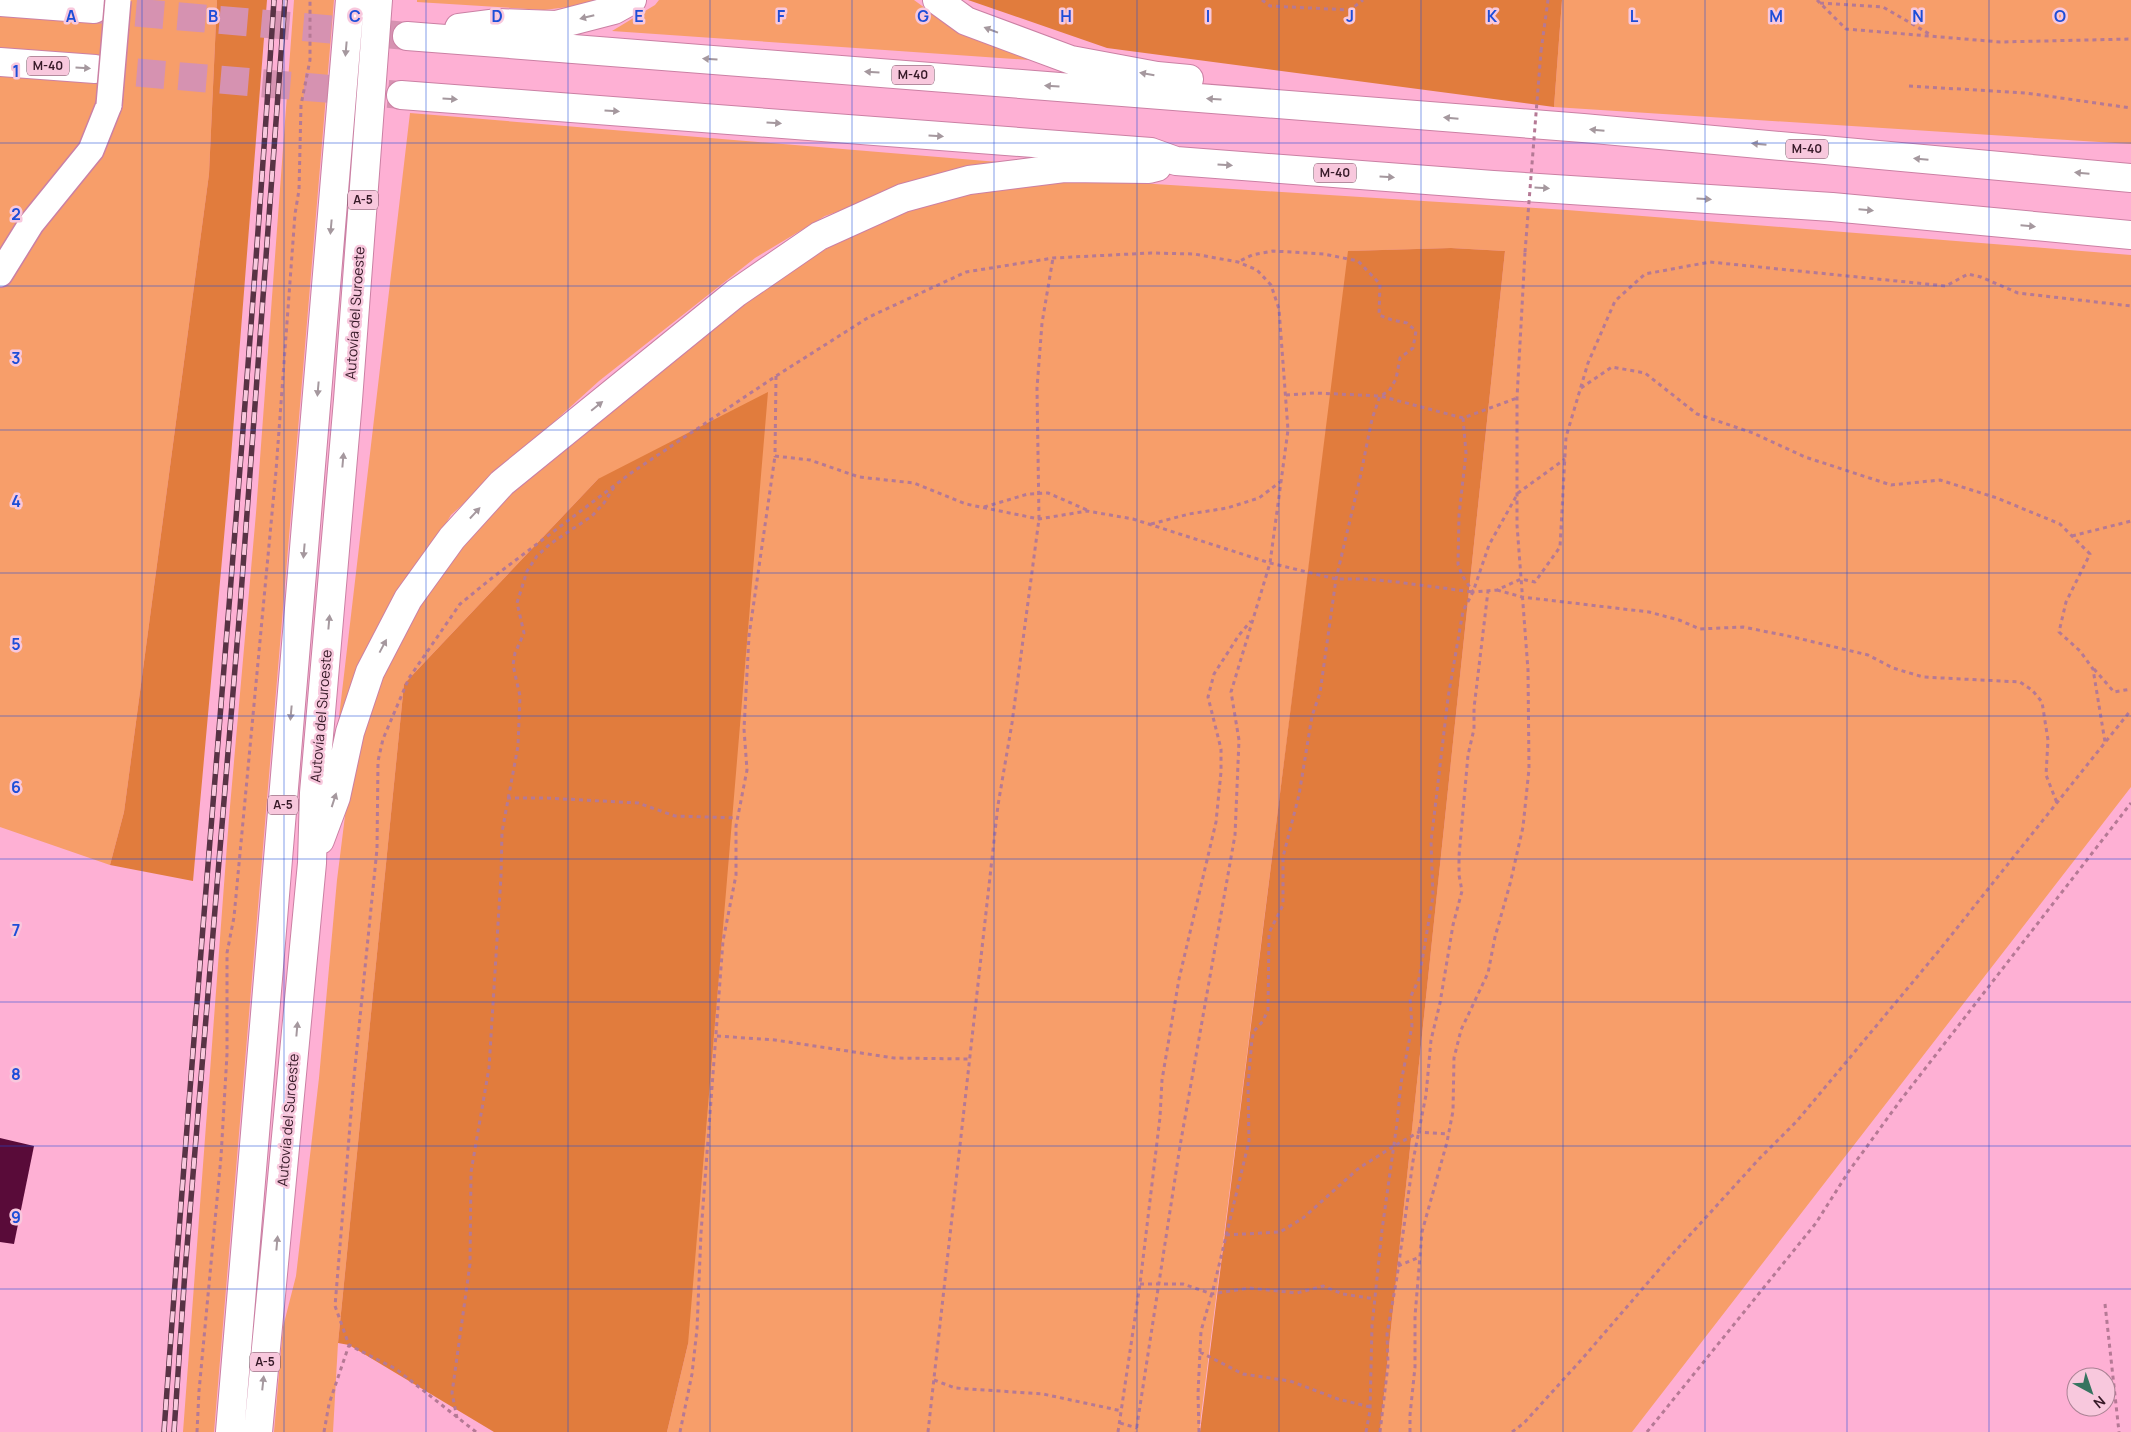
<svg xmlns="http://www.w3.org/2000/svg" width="2131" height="1432" font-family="Manrope,sans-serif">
  <rect width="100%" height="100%" fill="#feb0d4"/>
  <!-- green -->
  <path fill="#f79e6a" d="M0 0H217L209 174 124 812 110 865 0 827Z
    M294 0H334L214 1432H183L229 818 256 513Z
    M417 0H606L599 3 544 10 417 2Z
    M659 0H914L940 19 1029 60 612 31 655 5Z
    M1562 0H2131V144L1554 107Z
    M410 113 998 162 932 179 825 216 755 258 599 381 451 515 357 670 332 777Z
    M1080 181 1139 183 1567 210 2131 255V787L1632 1432H1380L1505 251 1451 248 1349 251 1199 1432H667L688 1344 598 479 404 684 338 1343 333 1432H274L283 1327 296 1276 319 1078 337 880 347 800 358 744 376 691 422 599 443 568 503 501 585 431 737 309 791 269 847 237 906 211 963 194 1019 185Z"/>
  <!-- forest -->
  <path fill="#e17c3d" d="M217 0H267L229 482 193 881 110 865 124 812 209 174Z
    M968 0H1562L1554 107 1107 48Z
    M1451 248 1505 251 1380 1432H1200L1348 251Z
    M768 392 688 1344 667 1432H494L349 1345 338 1343 404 684 598 479Z"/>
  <!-- building -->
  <path fill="#590b39" d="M0 1138 34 1146 14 1244 0 1242Z"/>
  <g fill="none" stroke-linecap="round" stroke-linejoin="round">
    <!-- highway-tunnel -->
    <path stroke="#d692b1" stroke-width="28" stroke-dasharray="28 14" stroke-linecap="butt" d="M94 9 407 36
      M95 69 401 95"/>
    <!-- minor casing -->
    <g stroke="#cb80a4" stroke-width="28">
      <path id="minor" d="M0 274 31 224 91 150 109 105"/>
    </g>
    <!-- highway casing -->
    <g stroke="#cb80a4" stroke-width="30">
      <path id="highway" d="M937 0 966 21 1071 60 1157 76 1189 79
        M0 2 94 9
        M459 28 498 23 556 25 614 10 632 0
        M407 36 1583 128 2131 178
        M0 62 95 69
        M401 95 1151 152 1176 161 1493 185 1832 207 2131 235
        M320 840 336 797 350 732 370 672 408 599 452 538 502 483 736 293 819 236 903 198 969 180 1064 168 1149 169 1157 167
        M230 1432 350 0
        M258 1432 312 863 314 793 348 400 378 0"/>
    </g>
    <!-- path -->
    <path stroke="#b57995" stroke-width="3" stroke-dasharray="4 4" stroke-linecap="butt" d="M1262 0 1270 6 1350 10 1363 0
      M1817 0 1846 29 2000 42 2131 39
      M1820 3 1883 7 1931 35
      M1541 51 1548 0
      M1909 86 2026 93 2131 108
      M776 376 775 456 810 460 859 477 914 483 966 504 1039 519 1087 511 1133 519 1270 563 1336 579H1366L1397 582 1473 592
      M1581 388 1612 367 1645 373 1697 414 1753 433 1805 457 1891 485 1940 480 1997 498 2060 524 2090 554 2066 602 2059 632 2080 651 2093 669 2105 742
      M1286 395 1315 393 1380 396 1463 418 1517 398
      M1463 418 1466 453 1459 515 1458 564 1462 575 1473 592 1497 590 1521 579 1535 582 1560 547 1566 437 1588 363 1615 301 1645 274 1710 262 1946 286 1968 274 1981 277 2018 293 2131 306
      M984 507 1028 494 1048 493 1087 510
      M1151 524 1189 514 1227 508 1259 498 1280 482
      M2072 536 2131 521
      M1497 590 1522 597 1649 612 1679 620 1700 629 1743 627 1793 637 1868 655 1893 668 1923 677 2020 682 2032 690 2042 702 2048 740 2046 775 2057 803
      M2094 669 2114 692 2131 689
      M507 798H546L638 803 675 816 737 818
      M717 1036 775 1040 894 1058 969 1059
      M1226 1235 1280 1232 1303 1218 1359 1168 1394 1146 1419 1132 1449 1134
      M1398 1266 1420 1257
      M1140 1284H1183L1212 1294 1249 1288 1297 1293 1323 1286 1343 1294 1375 1299
      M2105 1304 2119 1432
      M1200 1352 1243 1374 1290 1381 1338 1399 1370 1407
      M934 1380 955 1388 1043 1394 1122 1411
      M457 1418 452 1393 470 1264 471 1172 489 1068 501 876 502 832 518 746 520 696 513 665 515 653 524 633 517 603 527 571 537 556 550 544 592 516 604 503 614 487
      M1120 1423 1137 1428
      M197 1432 199 1391 221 1157 227 1054V953L234 917 276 471 295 214 299 190 301 105 310 60V0
      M324 1432 329 1404 349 1345
      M476 1432 396 1369 349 1345 335 1306 354 1077 377 849 378 761 383 739 409 678 460 604 492 578 631 473 776 376 869 317 966 272 1053 258 1151 253 1194 254 1238 262 1257 270 1271 285 1279 309 1288 430 1270 563 1231 692 1239 740 1235 835 1180 1146 1136 1432
      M680 1432 692 1374 697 1329 701 1233 723 941 736 875V826L747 770 744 729 749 636 775 456
      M928 1432 998 805 1012 723 1039 519 1037 388 1042 323 1053 258
      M1118 1432 1140 1284 1160 1117 1162 1080 1179 979 1216 822 1221 772V749L1208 697 1214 674 1239 635 1251 621
      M1199 1432 1198 1394 1201 1331 1214 1286 1249 1141 1248 1085 1252 1039 1254 1031 1263 1021 1268 1010 1269 933 1283 905V857L1299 795 1312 716 1320 693 1336 579 1360 478 1372 419 1380 396 1389 391 1396 379 1400 358 1413 348 1416 331 1407 323 1392 320 1379 315 1380 284 1358 261 1324 254 1273 251 1252 255 1238 262
      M1366 1432 1370 1411 1372 1326 1382 1230 1397 1123 1401 1083 1412 1026 1410 998 1419 979 1433 896 1431 842 1448 698 1463 611 1473 592 1489 545 1518 493 1565 459
      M1380 1432 1388 1365 1387 1334 1397 1277 1413 1161 1426 1095 1431 1040 1440 1003 1453 925 1462 891 1459 875V856L1468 755 1474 729V708L1488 591
      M1410 1432V1415L1415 1367V1316L1422 1232 1447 1142 1453 1111 1454 1058 1461 1030 1488 973 1495 937 1510 884 1523 827 1529 769 1528 670 1517 525V398L1525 252
      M1512 1432 1524 1423 1582 1359 1669 1258 1759 1159 1797 1121 1937 953 2131 710
      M1647 1432 1816 1223 1849 1171 1900 1101 2131 803"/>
    <!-- minor -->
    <use href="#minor" stroke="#fff" stroke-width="25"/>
    <!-- highway -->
    <use href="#highway" stroke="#fff" stroke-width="28"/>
    <!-- rail casing -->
    <g stroke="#583345" stroke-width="5.5">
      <path id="rail" d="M164 1432C198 954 243 478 274 0
        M174 1432 185 1271 240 608 285 0"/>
    </g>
    <!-- rail -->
    <use href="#rail" stroke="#f8c8dd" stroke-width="4" stroke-dasharray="11" stroke-linecap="butt"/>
    <!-- minor-bridge casing -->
    <g stroke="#cb80a4" stroke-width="28" stroke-linecap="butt">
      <path id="minor-bridge" d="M109 105 118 0"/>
    </g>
    <!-- path-bridge -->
    <path stroke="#b57995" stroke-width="3" stroke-dasharray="4 4" stroke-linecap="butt" d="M1525 252 1541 51"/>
    <!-- minor-bridge -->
    <use href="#minor-bridge" stroke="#fff" stroke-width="25"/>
  </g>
  <!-- one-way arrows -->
  <defs><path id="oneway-solid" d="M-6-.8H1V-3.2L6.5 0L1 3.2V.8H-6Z" transform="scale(1.25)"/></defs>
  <g fill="#a5989e">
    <use href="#oneway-solid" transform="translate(587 17) rotate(166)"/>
    <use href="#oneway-solid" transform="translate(991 30) rotate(-159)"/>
    <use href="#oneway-solid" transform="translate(346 49) rotate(95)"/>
    <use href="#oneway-solid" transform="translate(710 59) rotate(-176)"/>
    <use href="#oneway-solid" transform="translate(83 68) rotate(4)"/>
    <use href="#oneway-solid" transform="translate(872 72) rotate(-176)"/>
    <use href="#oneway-solid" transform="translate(1147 74) rotate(-170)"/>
    <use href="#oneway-solid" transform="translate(1052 86) rotate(-176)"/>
    <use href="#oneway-solid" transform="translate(450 99) rotate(4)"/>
    <use href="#oneway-solid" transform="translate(1214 99) rotate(-176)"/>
    <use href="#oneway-solid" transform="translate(612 111) rotate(4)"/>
    <use href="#oneway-solid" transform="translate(1451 118) rotate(-175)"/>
    <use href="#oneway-solid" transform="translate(774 123) rotate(4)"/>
    <use href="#oneway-solid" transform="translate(1597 130) rotate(-175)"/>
    <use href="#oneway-solid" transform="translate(936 136) rotate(4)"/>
    <use href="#oneway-solid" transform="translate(1759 144) rotate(-175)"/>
    <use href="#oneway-solid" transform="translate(1921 159) rotate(-175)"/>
    <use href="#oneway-solid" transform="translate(1225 165) rotate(4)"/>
    <use href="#oneway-solid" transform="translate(2082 173) rotate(-175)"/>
    <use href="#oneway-solid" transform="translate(1387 177) rotate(4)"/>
    <use href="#oneway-solid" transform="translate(1542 188) rotate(4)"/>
    <use href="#oneway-solid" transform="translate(1704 199) rotate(4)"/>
    <use href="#oneway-solid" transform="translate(1866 210) rotate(5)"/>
    <use href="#oneway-solid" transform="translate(2028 226) rotate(5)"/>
    <use href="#oneway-solid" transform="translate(331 227) rotate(95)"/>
    <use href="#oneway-solid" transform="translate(318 389) rotate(95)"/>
    <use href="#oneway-solid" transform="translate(597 406) rotate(-39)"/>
    <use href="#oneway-solid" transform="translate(343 460) rotate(-85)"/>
    <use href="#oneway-solid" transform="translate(475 513) rotate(-47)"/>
    <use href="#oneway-solid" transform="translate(304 551) rotate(95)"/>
    <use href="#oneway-solid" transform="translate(329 622) rotate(-85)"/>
    <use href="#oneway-solid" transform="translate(383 646) rotate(-62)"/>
    <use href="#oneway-solid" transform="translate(291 713) rotate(95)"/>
    <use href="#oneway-solid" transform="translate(334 800) rotate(-72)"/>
    <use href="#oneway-solid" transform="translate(297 1029) rotate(-85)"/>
    <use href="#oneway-solid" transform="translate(277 1243) rotate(-85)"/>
    <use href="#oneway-solid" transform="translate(263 1383) rotate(-84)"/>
  </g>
  <!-- grid -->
  <path fill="none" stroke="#1d4ed8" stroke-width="1" stroke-opacity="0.55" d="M142 0V1432M284 0V1432M426 0V1432M568 0V1432M710 0V1432M852 0V1432M994 0V1432M1137 0V1432M1279 0V1432M1421 0V1432M1563 0V1432M1705 0V1432M1847 0V1432M1989 0V1432M0 143H2131M0 286H2131M0 430H2131M0 573H2131M0 716H2131M0 859H2131M0 1002H2131M0 1146H2131M0 1289H2131"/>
  <g text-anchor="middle" stroke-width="5" stroke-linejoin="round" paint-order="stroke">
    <!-- shield labels -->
    <g fill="#f8c8dd" stroke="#704e5e" stroke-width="1">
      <rect x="27" y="56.5" width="42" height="19" rx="4"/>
      <rect x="892" y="65.5" width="42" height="19" rx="4"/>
      <rect x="1786" y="139.5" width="42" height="19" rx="4"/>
      <rect x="1314" y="163.5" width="42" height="19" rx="4"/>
      <rect x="348" y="190.5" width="30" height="19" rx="4"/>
      <rect x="268" y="795.5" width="30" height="19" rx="4"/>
      <rect x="250" y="1352.5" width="30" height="19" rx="4"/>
    </g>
    <g font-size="12" font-weight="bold" fill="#361927">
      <text x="48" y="70">M-40</text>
      <text x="913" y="79">M-40</text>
      <text x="1807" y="153">M-40</text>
      <text x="1335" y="177">M-40</text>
      <text x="363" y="204">A-5</text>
      <text x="283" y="809">A-5</text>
      <text x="265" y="1366">A-5</text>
    </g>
    <!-- street labels -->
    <g font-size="14" fill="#361927" stroke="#f8c8dd">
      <text transform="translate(355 313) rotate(-86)" y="5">Autovía del Suroeste</text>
      <text transform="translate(321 716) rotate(-85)" y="5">Autovía del Suroeste</text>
      <text transform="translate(288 1120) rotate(-85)" y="5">Autovía del Suroeste</text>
    </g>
  </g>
  <g font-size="16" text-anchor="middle" font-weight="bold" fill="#1d4ed8" stroke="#f8c8dd" stroke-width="5" stroke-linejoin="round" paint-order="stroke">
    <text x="71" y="22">A</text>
    <text x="213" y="22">B</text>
    <text x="355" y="22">C</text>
    <text x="497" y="22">D</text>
    <text x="639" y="22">E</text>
    <text x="781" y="22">F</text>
    <text x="923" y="22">G</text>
    <text x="1066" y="22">H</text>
    <text x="1208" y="22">I</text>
    <text x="1350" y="22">J</text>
    <text x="1492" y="22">K</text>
    <text x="1634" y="22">L</text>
    <text x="1776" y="22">M</text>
    <text x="1918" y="22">N</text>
    <text x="2060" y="22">O</text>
    <text x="16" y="77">1</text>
    <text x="16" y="220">2</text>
    <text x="16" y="364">3</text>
    <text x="16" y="507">4</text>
    <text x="16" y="650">5</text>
    <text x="16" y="793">6</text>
    <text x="16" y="936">7</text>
    <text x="16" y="1080">8</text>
    <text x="16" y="1223">9</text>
  </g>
  <!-- north arrow -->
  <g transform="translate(2091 1392) rotate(140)"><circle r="24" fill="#f8c8dd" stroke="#aa8294"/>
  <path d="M0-4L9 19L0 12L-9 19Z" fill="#367460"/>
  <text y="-8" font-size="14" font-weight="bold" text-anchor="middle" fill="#361927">N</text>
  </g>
</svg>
